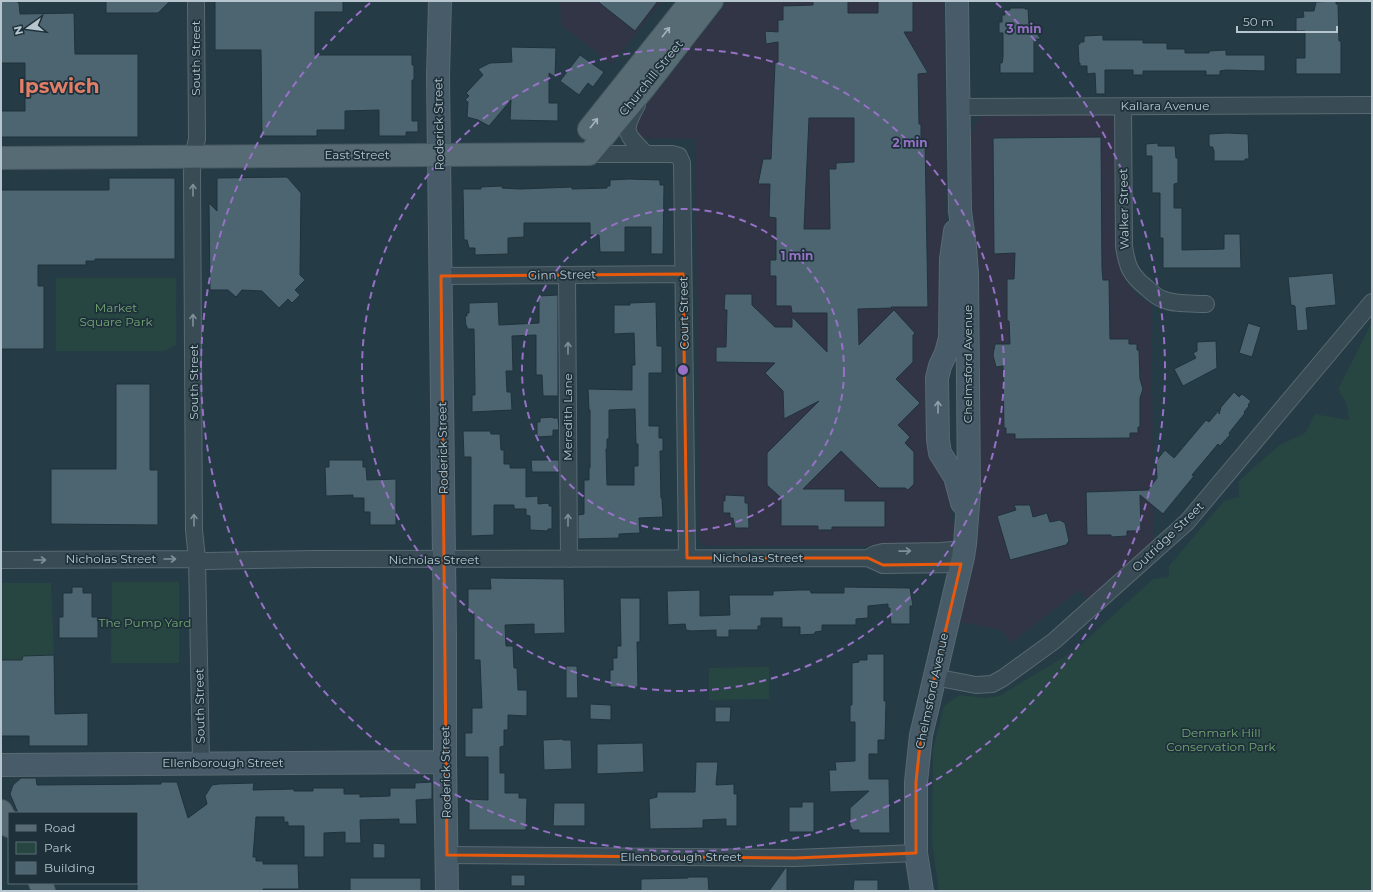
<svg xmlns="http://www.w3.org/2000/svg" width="1373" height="892" font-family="Montserrat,sans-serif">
  <rect width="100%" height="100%" fill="#253b45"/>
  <!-- medical -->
  <path fill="#323545" d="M560 1H662L612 64 561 25Z
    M728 1H944L947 474 951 518 952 522 956 526 955 535 946 544 937 546H708L702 544 700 540 695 139 641 138 633 128 637 117Z
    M987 114H1108L1114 119 1116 122 1118 258 1126 282 1139 297 1151 305 1154 541 1088 600 1079 590 1011 643 1001 630 960 622 971 577 973 553 972 134 975 124 980 118Z"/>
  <!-- green -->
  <path fill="#274642" d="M56 278H176V345L164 351H56Z
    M1372 322V891H939L932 843 933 750 944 706 959 695 986 698 999 696 1074 651 1153 579 1169 577V566L1224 501 1239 497V481L1278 446 1305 433 1315 414 1349 420 1347 404 1338 389Z
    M112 582H179V663H111Z
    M1 583H51L54 655 23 656 22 660H1Z
    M769 667V699L709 700V668Z"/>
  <!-- building -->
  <path fill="#4d6571" stroke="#20333c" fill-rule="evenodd" d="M1 1H18V3H19L20 14 74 13 75 54H138V137H1V111H25V63H1Z
    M106 1H170L158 13H106Z
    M215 1H343V12H315V55H412V65H414V80H412V121H418V132H406V136H379V110L345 111V130H317V136H262L261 50H215Z
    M597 1H658L635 31Z
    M813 1H848V13H878V1H913V32H904L928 73 918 74 919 124H921V140H925L928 307H891L892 308 858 309 859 345 894 310 915 333 913 335V362L896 379 920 403 898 425 910 437 905 443 914 452V484L908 490 905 488H879L841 451 803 489H845V501H885V527H832V530H818V526H781V498L767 485V453L819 401 784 419 783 391 765 373 775 363 716 362V347H726L727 310H724L725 294H752V305L775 327H792V317L827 352V313H792L791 306H776V276H770V260H776V218L769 217 770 184H758L763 159H771L775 63 778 62V42L766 44 765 31 778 32V20H783V6L813 5ZM809 118H854V162L836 163V169H829L830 229H804Z
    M1336 1V4H1338L1339 41H1341V74H1296V58H1305V31H1296V18L1304 17 1303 11H1314L1316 2Z
    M1010 8H1025V9H1028L1029 24 1041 39H1034V73H1000V63H1002L1003 57V33H999V22H1002V15H1005V10H1010Z
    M1103 35V40H1143V43H1167V49H1185V53H1209V51L1226 50V55H1265V71L1226 70 1220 71V75H1206V71H1143V75H1133V70H1105V94H1096L1095 73 1087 74V66H1080V63H1079L1078 44H1080V42H1084V36Z
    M511 47 556 48 555 77 549 73V103H558V121L510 120 511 100 489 126 478 120 467 117 468 102 465 100 469 96 466 93 483 75 478 69 490 63 512 62Z
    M580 55 604 72 593 87 588 83 579 95 560 81Z
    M1227 133 1248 134 1249 159H1245V161H1214V150H1213V147H1210L1209 145V134Z
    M1101 137 1102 269 1103 280H1109L1110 339H1129V344H1137V350H1139L1140 379 1143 389 1140 398V427H1138V433H1130V438L1015 439V434H1006V428H1004L1003 366 996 367 993 355 995 344H1010L1009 321H1007V279H1014L1015 253 994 254 993 138Z
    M1158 143V146H1175L1176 158H1178V183L1174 184V208H1182V250L1224 249V234H1240L1241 268H1163V238H1160V193H1152V156H1146V144Z
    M287 177 301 193 300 275 305 280 295 290 300 295 292 303 288 299 279 308 262 291 242 290 236 297 228 290H210L209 203 217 211V178Z
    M109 178H175V259H95V261H86V265H38V286H44V349H1V190H109Z
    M629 179 660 180V185H664L663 254H651V227H625V252H600L599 235H590V223H524V237L508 238V254L475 255V248H469L467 240H464L463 189H481V187L502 186V188L520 189 572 187V189L607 188V186H610V180Z
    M1333 273 1336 305 1306 308 1308 330 1297 331 1295 306 1291 305 1288 277Z
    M558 295V396H543L542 375H536V335L512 336 513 371H506L507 392H511L512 410 472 412V395H475V389L474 329H467V326H466L465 316H467V313H469V303L498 302 499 325 539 323V296Z
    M656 302 657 346H662V373H649V426H659V438H663V451H660L661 498H662L663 517 639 518 640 533 619 534V538L578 539V515L584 514V480H589V468H590V410H589L588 389 632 390V365H635L634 333 614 334V305H630V303ZM635 409 636 444H638V466H634V485H607L606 449H607V439H609V410Z
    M1248 323 1261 327 1252 357 1239 353Z
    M1216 341 1217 368 1183 386 1174 369 1196 358 1193 353 1197 351V342Z
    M116 384H150V470H158V525L51 524V469H116Z
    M1234 392 1239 397 1242 394 1251 401 1248 405 1249 406 1244 412 1245 413 1229 433 1230 435 1220 446 1218 444 1192 475 1194 476 1163 514 1140 495 1141 531H1127V536L1111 537V535H1087L1086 492 1148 490 1157 478 1156 461 1165 450 1174 458 1206 420 1209 422 1219 410V414L1221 407Z
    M553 417V418H558L559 430H553V436L537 437V422H540V418Z
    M463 431H490L491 434H500L501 450H504V464H510V468H526V497L538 496V504L549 503V506H552V529H548V531L530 530V516L526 515V509H514V505H494V535L471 536V457H464Z
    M329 460H363V467H366L367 480 396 479V525H370V512H364V498H353V495L326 496 325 467H329Z
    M531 460H559V472H532Z
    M726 495 745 496V503H748L749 528H735L733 518H730V513H723V501H725V496Z
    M1014 505H1030L1033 517 1047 513 1050 522 1060 520 1065 523 1069 541 1066 545 1010 560 997 516 1016 510Z
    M490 578 564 579 565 633 534 634V624L505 625 506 646H513L514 668H517L518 690H527V716L508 715V730H504V746L500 747V773H505V793H519V798H527L526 830H469V799L488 800V757H465V733H472V708H482L480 660H474V613H468V589H491Z
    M72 587H83V593H92V617H98V638H59V617H63V593H72Z
    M844 587 910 588 913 606H910V624H891L890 612V608H888V604L868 606V618L856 619V625H822V631L815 632V634L800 635V627H782V618H761V626H758V630H729V637H716V630L691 631 686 630 685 624 668 625 667 591 700 590V616L730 615 729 595H773V591L799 590H810L811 593H844Z
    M620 598H640V642H637L638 687H610V670H613V658H617V646H621Z
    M867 654H884V701H886L885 740H878V754H869V779H889L890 833H859V830H853L850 826V808L869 791 830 792 829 770H836L835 762 855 761V722H850V705H852V663L859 662V660H867Z
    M54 655 55 714 88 713V746H29V736H1V660H22L23 656Z
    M566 666H577L578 698H566Z
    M590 704 611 705V720L590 719Z
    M715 707H731L730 722H715Z
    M563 739V740H571L572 769 544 770 543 740Z
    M643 743 644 772 597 774V744Z
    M696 762H718L716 785 734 784V794H737V826H726V819L703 820V828L650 829 649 799 657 797V792H695Z
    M21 778H36L37 785 161 784V782H177L188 818 207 804 205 796 212 785 219 784 254 783 253 790 294 789V791H313V788H344V794H360V797L390 796V788H415V783L432 782V799L416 800 417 824H399V819L360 820 361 843H345V832L324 833V857H304V826H288V822H284V817H256L253 857H256V861H263V864H298L299 889H263V891H137V813H18L10 794 13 785Z
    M802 802H814V832H789V807H802Z
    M554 803H585V826H553Z
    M373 843 385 844V858H373Z
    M786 867H787V891H769Z
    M511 875H525V886H511Z
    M688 877H708L709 891H641V879L688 878Z
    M350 878H421V891H350Z
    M854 880H878V891H853Z"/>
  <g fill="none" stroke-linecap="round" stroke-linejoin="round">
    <!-- street casing -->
    <g stroke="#586972" stroke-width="18">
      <path id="street" d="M196 1 197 139 193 156 192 173 194 530 197 559 201 763
        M637 105C622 132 625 133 646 154
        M1123 106 1124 246C1127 266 1130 275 1147 288 1151 292 1157 297 1162 299 1175 305 1193 303 1206 304
        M958 107 1372 105
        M589 154H672L679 156 682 163 687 558
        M567 275 569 559
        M441 276 683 274
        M868 558 875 554 883 552 941 551 964 549
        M1 560 197 559 206 561 314 559 868 558 883 565 961 564
        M934 677 976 685 992 684 1003 678 1054 641 1187 522 1372 302
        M447 855 795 858 916 853"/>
    </g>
    <!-- secondary casing -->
    <g stroke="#586972" stroke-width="24">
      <path id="secondary" d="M440 1 438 76 445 639V762L447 891
        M955 231 951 259 950 338 946 353 940 366 937 378 938 440 940 453 955 477 962 503
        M1 765 445 762
        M922 891 916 853V782L921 735 927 710 963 557 965 544 969 492 967 273 965 247 960 211 957 1"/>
    </g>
    <!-- primary casing -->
    <g stroke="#465861" stroke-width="24">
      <path id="primary" d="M589 129 691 1
        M1 158 589 154 645 87 712 1
        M1 811 9 826
        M40 883 44 891"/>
    </g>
    <!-- street -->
    <use href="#street" stroke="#394c55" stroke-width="16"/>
    <!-- secondary -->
    <use href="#secondary" stroke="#475c68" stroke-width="22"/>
    <!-- primary -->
    <use href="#primary" stroke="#576b75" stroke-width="22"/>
  </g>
  <!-- one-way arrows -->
  <defs><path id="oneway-shaft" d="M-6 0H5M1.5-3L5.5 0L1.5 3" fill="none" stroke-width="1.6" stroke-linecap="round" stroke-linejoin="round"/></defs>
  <g stroke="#a4b4bc">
    <use href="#oneway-shaft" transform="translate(666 32) rotate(-52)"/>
    <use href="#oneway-shaft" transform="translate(594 123) rotate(-52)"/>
  </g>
  <g stroke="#7e8f98">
    <use href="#oneway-shaft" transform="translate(193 190) rotate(-90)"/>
    <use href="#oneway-shaft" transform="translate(193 320) rotate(-90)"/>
    <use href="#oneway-shaft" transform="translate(568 348) rotate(-90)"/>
    <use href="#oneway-shaft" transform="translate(194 520) rotate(-90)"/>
    <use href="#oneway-shaft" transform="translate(568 520) rotate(-90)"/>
    <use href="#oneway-shaft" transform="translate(905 551) rotate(-1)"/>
    <use href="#oneway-shaft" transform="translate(170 559)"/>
    <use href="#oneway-shaft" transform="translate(40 560)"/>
  </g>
  <use stroke="#90a1aa" href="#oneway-shaft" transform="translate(938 407) rotate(-90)"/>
  <!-- marked area -->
  <path fill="none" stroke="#e8590c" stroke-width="3" stroke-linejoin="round" d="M683 274 687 558H868L883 565 961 564 921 735 916 782V853L795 858 447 855 441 276Z"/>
  <!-- distance rings -->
  <g fill="none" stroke="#9671c6" stroke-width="2" stroke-dasharray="7 5">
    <circle cx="683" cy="370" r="161"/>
    <circle cx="683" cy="370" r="321"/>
    <path d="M996 3A482 482 0 1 1 370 3"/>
  </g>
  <g text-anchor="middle" stroke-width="3.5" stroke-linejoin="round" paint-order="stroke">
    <!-- street labels -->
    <g font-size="12" fill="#b7c6ce" stroke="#1e313a">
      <text transform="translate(196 58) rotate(-90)" y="4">South Street</text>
      <text transform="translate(651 78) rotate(-51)" y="4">Churchill Street</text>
      <text x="1165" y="110">Kallara Avenue</text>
      <text transform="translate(439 124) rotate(-91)" y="4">Roderick Street</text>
      <text x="357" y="159">East Street</text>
      <text transform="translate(1124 209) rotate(-91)" y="4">Walker Street</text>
      <text transform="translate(562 275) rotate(-1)" y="4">Ginn Street</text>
      <text transform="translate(684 313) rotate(-91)" y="4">Court Street</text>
      <text transform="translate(968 364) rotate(-90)" y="4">Chelmsford Avenue</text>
      <text transform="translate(194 382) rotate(-90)" y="4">South Street</text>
      <text transform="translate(568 417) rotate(-90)" y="4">Meredith Lane</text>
      <text transform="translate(443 448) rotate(-91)" y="4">Roderick Street</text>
      <text transform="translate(1168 537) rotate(-44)" y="4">Outridge Street</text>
      <text x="758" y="562">Nicholas Street</text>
      <text x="111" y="563">Nicholas Street</text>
      <text x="434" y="564">Nicholas Street</text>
      <text transform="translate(932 691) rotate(-78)" y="4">Chelmsford Avenue</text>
      <text transform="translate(200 706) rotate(-91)" y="4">South Street</text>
      <text x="223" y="767">Ellenborough Street</text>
      <text transform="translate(446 772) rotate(-91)" y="4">Roderick Street</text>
      <text x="681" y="861">Ellenborough Street</text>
    </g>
    <!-- park labels -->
    <g font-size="12" fill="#75a673" stroke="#1e313a">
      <text x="116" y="312">Market<tspan x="116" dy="14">Square Park</tspan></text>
      <text x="145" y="627">The Pump Yard</text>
      <text x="1221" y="737">Denmark Hill<tspan x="1221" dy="14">Conservation Park</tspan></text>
    </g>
    <!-- town labels -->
    <g font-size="20" font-weight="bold" fill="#e27e68" stroke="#1e313a">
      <text x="59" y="93">Ipswich</text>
    </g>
  </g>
  <circle cx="683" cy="370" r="6" fill="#9671c6" stroke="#1e313a" stroke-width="2"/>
  <g font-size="12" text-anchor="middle" font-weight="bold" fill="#9671c6" stroke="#1e313a" stroke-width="3.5" stroke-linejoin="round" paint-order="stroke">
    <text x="1024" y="33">3 min</text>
    <text x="910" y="147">2 min</text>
    <text x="797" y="260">1 min</text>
  </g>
  <!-- border -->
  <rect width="1373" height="892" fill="none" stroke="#b7c6ce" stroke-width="4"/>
  <!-- legend -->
  <rect x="8" y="812" width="130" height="72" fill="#1e313a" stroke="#5b6d75"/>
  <rect x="16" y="825" width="20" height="6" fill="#576b75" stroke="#5b6d75"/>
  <text x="44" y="832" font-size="12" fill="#b7c6ce">Road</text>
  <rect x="16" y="842" width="20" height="12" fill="#274642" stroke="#5b6d75"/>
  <text x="44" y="852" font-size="12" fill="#b7c6ce">Park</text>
  <rect x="16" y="862" width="20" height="12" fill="#4d6571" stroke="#5b6d75"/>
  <text x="44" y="872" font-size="12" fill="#b7c6ce">Building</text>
  <!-- north arrow -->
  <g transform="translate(28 28) rotate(256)" stroke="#1e313a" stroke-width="3" paint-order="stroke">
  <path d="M0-3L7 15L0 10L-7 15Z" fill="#b7c6ce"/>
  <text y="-6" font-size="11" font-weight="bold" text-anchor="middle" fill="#b7c6ce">N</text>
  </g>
  <!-- scale -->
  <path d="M1237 26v6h100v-6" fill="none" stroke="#b7c6ce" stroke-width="2"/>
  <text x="1243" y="26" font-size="12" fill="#b7c6ce" stroke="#1e313a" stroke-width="3" paint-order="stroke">50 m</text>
</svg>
